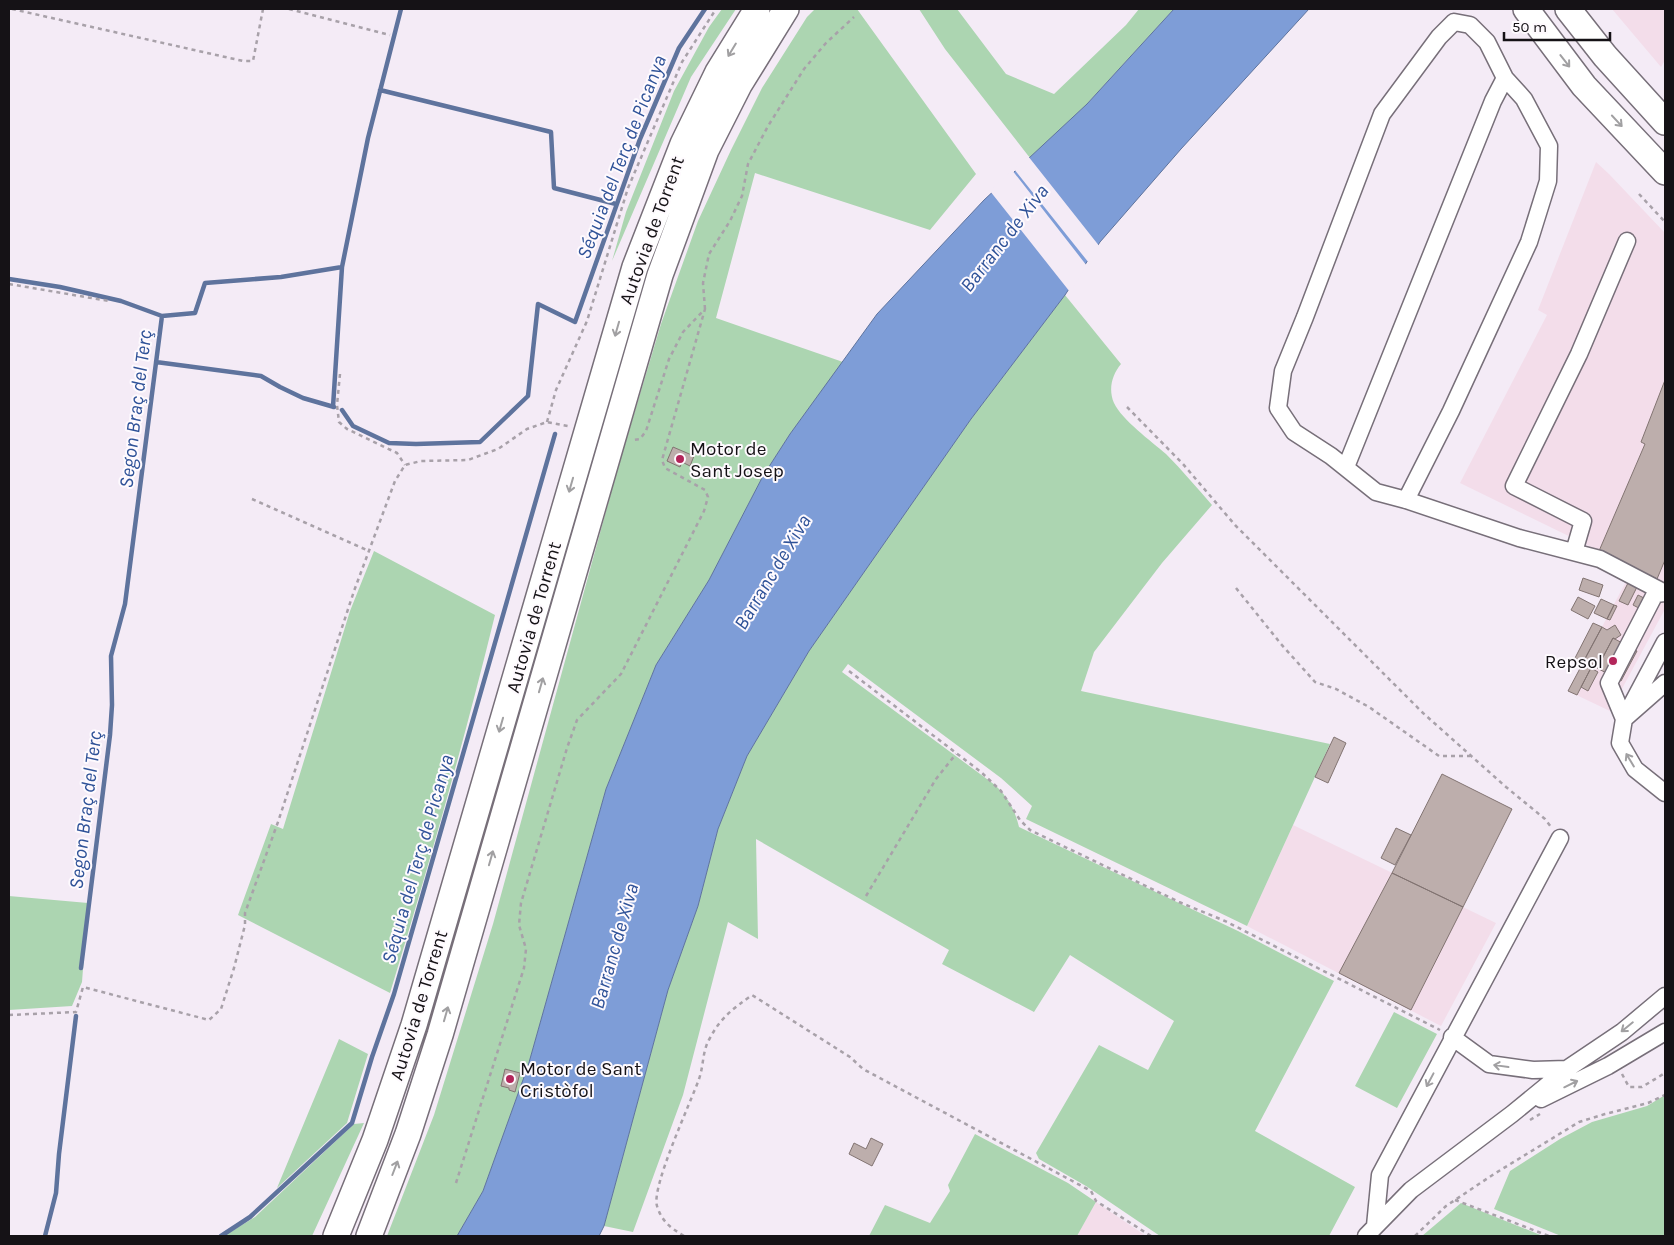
<svg xmlns="http://www.w3.org/2000/svg" width="1674" height="1245" font-family="Karla,sans-serif">
  <rect width="100%" height="100%" fill="#f4ebf6"/>
  <!-- industrial -->
  <path fill="#f3ddea" d="M1612 9H1665V60L1661 67Z
    M1596 162 1609 174 1665 233V583L1460 483 1547 315 1538 310Z
    M1630 574 1665 591V609L1610 711 1568 691Z
    M1293 825 1496 923 1441 1026 1247 926Z
    M1096 1202 1124 1221 1146 1236H1077Z"/>
  <!-- green -->
  <path fill="#acd5b1" d="M722 9H736L691 77 612 261 626 212 674 91 709 27Z
    M815 9H857L976 174 930 230 755 173 716 318 843 362 790 434 763 476 709 580 656 665 606 789 528 1066 483 1191 457 1236H387L434 1115 493 924 617 471 661 324 698 221 731 150 762 88 807 17Z
    M919 9H957L1006 74 1054 94 1126 25 1139 9H1174L1085 106 1030 158 945 49Z
    M1065 295 1121 364C1112 375 1108 389 1114 403 1122 420 1151 441 1166 454 1182 470 1197 488 1212 505L1162 563 1094 652 1081 691 1330 744 1247 926 1026 819 1032 806 1001 778 848 664 842 672 995 785C1008 797 1015 810 1019 827L1238 931 1334 981 1255 1131 1355 1187 1329 1236H1160L1086 1186 1039 1159 1036 1153 1099 1045 1148 1070 1174 1021 1070 955 1034 1012 942 964 949 950 756 839 758 939 728 922 683 1095 633 1232 604 1226 668 990 698 906 718 829 747 756 809 651 971 419Z
    M374 551 495 615C464 742 428 868 390 993L238 915 271 824 283 829 350 611Z
    M9 896 88 903 82 982 72 1006 9 1010Z
    M1394 1012 1437 1034 1397 1108 1355 1086Z
    M339 1039 368 1054 347 1123 277 1188Z
    M1665 1095V1236H1561L1494 1209 1510 1171 1560 1139 1592 1122 1647 1106Z
    M364 1123 312 1236H224L255 1217 354 1124Z
    M975 1134 1068 1183 1096 1202 1077 1236H869L885 1205 930 1223 950 1191 948 1185Z
    M1461 1203 1543 1236H1422Z"/>
  <!-- water -->
  <path fill="#7e9dd7" stroke="#5e739d" d="M1174 9H1309L1181 149 1100 242 1065 295 971 419 809 651 747 756 718 829 698 906 668 990 604 1226 599 1236H457L483 1191 528 1066 606 789 656 665 709 580 763 476 790 434 877 314 984 200 1087 104Z"/>
  <!-- pier -->
  <path fill="#f4ebf6" d="M1028 156 1100 247 1089 263 1014 169Z
    M1012 170 1087 266 1070 292 990 191Z"/>
  <g fill="none" stroke-linecap="round" stroke-linejoin="round">
    <!-- stream -->
    <path stroke="#5e739d" stroke-width="4.5" d="M380 90 551 132 554 188 616 204
      M9 279 60 287 121 301 162 316
      M156 362 261 376 280 387 303 398 334 407
      M333 407 342 267
      M342 410 353 426 389 443 416 444 480 442 528 396 538 304 575 322 640 139 679 48 705 9
      M81 968 110 735 112 705 111 656 125 604 162 316 195 313 205 283 281 277 342 267 368 138 401 9
      M45 1236 56 1193 59 1154 76 1016
      M221 1236 250 1217 352 1123 372 1057 394 994 555 434"/>
  </g>
  <!-- building -->
  <path fill="#bdaeac" stroke="#827472" d="M1665 380V560L1657 579 1599 551 1645 444 1641 442Z
    M673 447 694 456 690 466 682 462 680 467 667 461Z
    M1583 578 1603 585 1599 597 1579 590Z
    M1628 583 1637 587 1628 605 1619 601Z
    M1638 595 1656 604 1650 614 1633 605Z
    M1578 597 1595 606 1588 619 1571 610Z
    M1601 599 1614 605 1607 619 1594 613Z
    M1614 605 1617 606 1610 620 1607 619Z
    M1593 623 1602 627 1583 662 1575 658Z
    M1615 625 1621 635 1615 639 1613 638 1600 663 1595 660 1577 695 1568 691 1602 627 1607 630Z
    M1613 638 1637 651 1621 681 1597 668Z
    M1591 668 1598 672 1588 691 1581 687Z
    M1334 737 1346 743 1328 783 1315 777Z
    M1442 774 1512 809 1463 907 1392 873Z
    M1396 828 1411 835 1395 865 1381 858Z
    M1392 873 1463 907 1411 1010 1339 973Z
    M505 1069 520 1073 515 1092 509 1090V1088L501 1086Z
    M871 1138 883 1144 872 1166 849 1154 854 1143 866 1149Z"/>
  <g fill="none" stroke-linecap="round" stroke-linejoin="round">
    <!-- minor casing -->
    <g stroke="#776f79" stroke-width="19">
      <path id="minor" d="M1346 467 1493 101 1505 78 1487 42 1470 25 1454 22 1439 37 1382 114 1305 317 1283 371 1278 408 1294 432 1331 456 1376 492 1406 500 1519 538 1600 559 1665 593
        M1406 500 1451 411 1529 242 1548 181 1549 146 1524 99 1505 78
        M1574 552 1583 521 1514 486 1579 354 1627 241
        M1665 593 1655 594 1609 683 1624 719 1665 683
        M1665 642 1624 719 1620 743 1635 769 1665 793
        M1452 1037 1489 1064 1533 1070 1567 1069
        M1541 1099 1608 1066 1665 1032
        M1375 1226 1380 1175 1560 838
        M1366 1236 1411 1190 1512 1114 1567 1069 1622 1032 1665 996"/>
    </g>
    <!-- highway casing -->
    <g stroke="#776f79" stroke-width="28">
      <path id="highway" d="M1526 9 1584 86 1665 172
        M1568 9 1605 56 1665 122
        M336 1236 375 1140 414 1025 635 267 683 144 718 72 757 9
        M369 1236 408 1134 440 1035 660 275 706 150 739 85 786 9"/>
    </g>
    <!-- path -->
    <path stroke="#a8a1a9" stroke-width="2.5" stroke-dasharray="4 4" stroke-linecap="butt" d="M12 9 243 61H253L263 9
      M289 9 390 35
      M1639 194 1665 222
      M9 284 109 301
      M705 309 703 283 709 254 730 221 742 196 748 164 768 126 804 69 826 43 854 17
      M340 374 337 405 339 422 347 429 397 453 405 465
      M1127 407 1183 464 1235 525 1423 713 1506 787 1545 819 1551 827
      M547 422 556 390 587 321 628 188 682 62 716 9
      M252 499 369 551
      M1236 588 1281 644 1315 682 1336 689 1369 707 1439 756H1470
      M849 671 981 772 1001 791 1020 820 1030 830 1179 902 1225 921 1440 1030
      M866 896 936 779 956 754
      M9 1015 76 1012 83 987 209 1020 221 1009 234 968 245 925V913L278 822 354 591 395 481 405 465 421 461 468 460 498 449 527 429 547 422 568 426
      M1622 1074 1629 1087H1642L1665 1073
      M1530 1120 1540 1114
      M456 1183 524 968 526 949 519 925 521 903 567 748 577 720 621 674 704 511 708 497 705 490 665 468 662 460 705 309 683 332 669 359 646 431 640 439 632 440
      M1455 1200 1549 1236
      M684 1236C671 1228 662 1222 657 1206 651 1187 691 1102 699 1079 704 1065 702 1051 710 1038 721 1017 733 1009 752 995L850 1057 863 1069 1091 1191 1096 1201 1151 1236
      M1415 1236 1446 1206 1494 1174 1579 1122 1605 1114 1648 1103 1665 1095"/>
    <!-- minor -->
    <use href="#minor" stroke="#fff" stroke-width="16"/>
    <!-- highway -->
    <use href="#highway" stroke="#fff" stroke-width="25"/>
  </g>
  <!-- one-way arrows -->
  <defs><path id="oneway-shaft" d="M-6 0H5M1.5-3L5.5 0L1.5 3" fill="none" stroke-width="1.6" stroke-linecap="round" stroke-linejoin="round" transform="scale(1.25)"/></defs>
  <g stroke="#a1a0a2">
    <use href="#oneway-shaft" transform="translate(732 50) rotate(121)"/>
    <use href="#oneway-shaft" transform="translate(1565 61) rotate(52)"/>
    <use href="#oneway-shaft" transform="translate(1617 121) rotate(47)"/>
    <use href="#oneway-shaft" transform="translate(617 329) rotate(106)"/>
    <use href="#oneway-shaft" transform="translate(571 485) rotate(106)"/>
    <use href="#oneway-shaft" transform="translate(541 685) rotate(-74)"/>
    <use href="#oneway-shaft" transform="translate(501 725) rotate(106)"/>
    <use href="#oneway-shaft" transform="translate(1630 760) rotate(-121)"/>
    <use href="#oneway-shaft" transform="translate(491 858) rotate(-74)"/>
    <use href="#oneway-shaft" transform="translate(446 1014) rotate(-74)"/>
    <use href="#oneway-shaft" transform="translate(1627 1027) rotate(141)"/>
    <use href="#oneway-shaft" transform="translate(1501 1066) rotate(-172)"/>
    <use href="#oneway-shaft" transform="translate(1430 1080) rotate(118)"/>
    <use href="#oneway-shaft" transform="translate(1571 1084) rotate(-26)"/>
    <use href="#oneway-shaft" transform="translate(395 1168) rotate(-69)"/>
  </g>
  <!-- markers -->
  <g fill="#b3255a" stroke="#fefafe" stroke-width="2">
    <circle cx="680" cy="459" r="5"/>
    <circle cx="1613" cy="661" r="5"/>
    <circle cx="510" cy="1079" r="5"/>
  </g>
  <g text-anchor="middle" stroke-width="4" stroke-linejoin="round" paint-order="stroke">
    <!-- street labels -->
    <g font-size="19" fill="#151216" stroke="#fefafe">
      <text transform="translate(651 230) rotate(-70)" y="7">Autovia de Torrent</text>
      <text transform="translate(533 617) rotate(-74)" y="7">Autovia de Torrent</text>
      <text transform="translate(418 1005) rotate(-73)" y="7">Autovia de Torrent</text>
    </g>
    <!-- poi labels -->
    <g font-size="19" fill="#151216" stroke="#fefafe" text-anchor="start">
      <text x="690" y="455">Motor de<tspan x="690" dy="22">Sant Josep</tspan></text>
      <text x="1603" y="668" text-anchor="end">Repsol</text>
      <text x="520" y="1075">Motor de Sant<tspan x="520" dy="22">Cristòfol</tspan></text>
    </g>
    <!-- water labels -->
    <g font-size="20" font-style="italic" fill="#2f5298" stroke="#fefafe">
      <text transform="translate(621 157) rotate(-69)" y="7">Séquia del Terç de Picanya</text>
      <text transform="translate(1004 238) rotate(-52)" y="7">Barranc de Xiva</text>
      <text transform="translate(135 409) rotate(-83)" y="7">Segon Braç del Terç</text>
      <text transform="translate(772 572) rotate(-59)" y="7">Barranc de Xiva</text>
      <text transform="translate(85 810) rotate(-83)" y="7">Segon Braç del Terç</text>
      <text transform="translate(417 859) rotate(-74)" y="7">Séquia del Terç de Picanya</text>
      <text transform="translate(614 946) rotate(-74)" y="7">Barranc de Xiva</text>
    </g>
  </g>
  <!-- border -->
  <rect width="1674" height="1245" fill="none" stroke="#151216" stroke-width="20"/>
  <!-- scale -->
  <path d="M1504 32v8h106v-8" fill="none" stroke="#151216" stroke-width="2.5"/>
  <text x="1512" y="32" font-size="15" fill="#151216" stroke="#fefafe" stroke-width="4" paint-order="stroke">50 m</text>
</svg>
